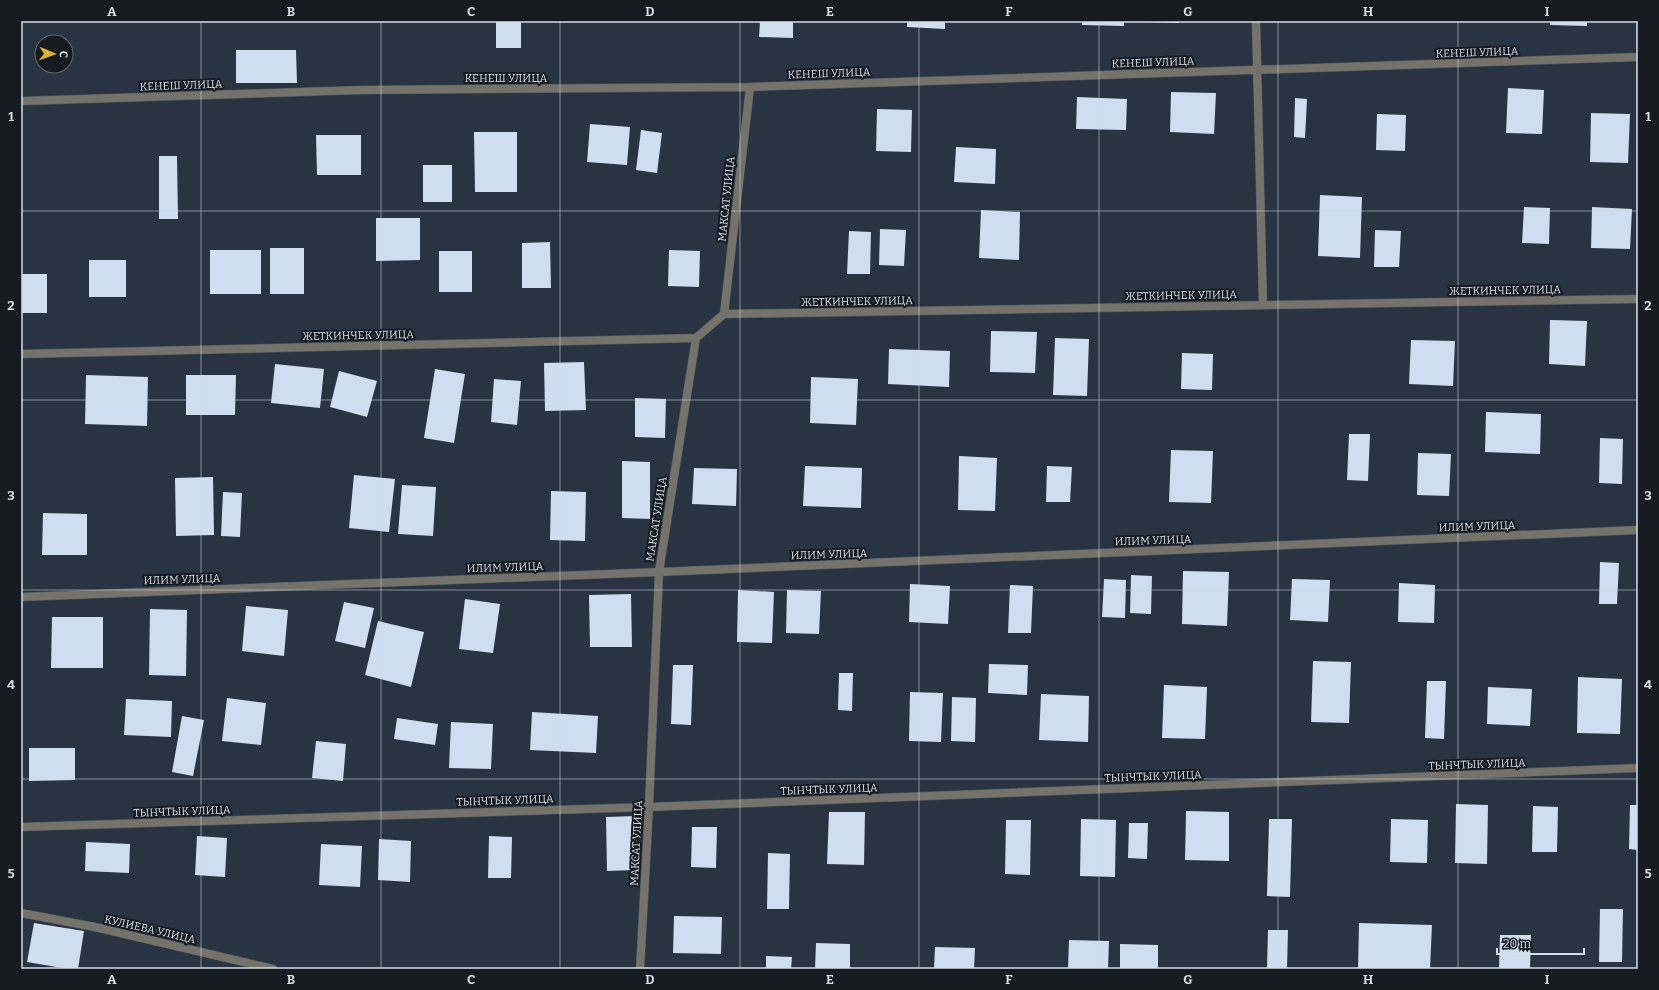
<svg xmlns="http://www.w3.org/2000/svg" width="1659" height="990" font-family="Bitter,serif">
  <rect width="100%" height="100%" fill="#283442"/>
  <!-- building -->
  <path fill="#ceddef" d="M496 21H521V48H496Z
    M760 21H793V38L759 37Z
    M907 21H945V29L907 27Z
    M1082 21H1124V26L1082 25Z
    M1149 21H1179V23L1149 22Z
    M1550 21H1587V26L1550 25Z
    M236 50H296L297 83H236Z
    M1508 88 1544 90 1542 134 1506 133Z
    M1171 92 1216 93 1214 134 1170 132Z
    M1077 97 1127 99 1126 130 1076 129Z
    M1295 98 1307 99 1305 138 1294 137Z
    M877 109 912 110 911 152 876 151Z
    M1591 113 1630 114 1628 163 1590 162Z
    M1377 114 1406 115 1405 151 1376 150Z
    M590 124 630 127 627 165 587 162Z
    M641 130 662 133 657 173 636 170Z
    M474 132H517V192H475Z
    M316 135H361V175H317Z
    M956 147 996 149 995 184 954 182Z
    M159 156H177L178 219H159Z
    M423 165H452V202H423Z
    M1320 195 1362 197 1360 258 1318 256Z
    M1524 207 1550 208 1549 244 1522 243Z
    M1592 207 1632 209 1630 249 1591 248Z
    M981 210 1020 212 1019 260 979 258Z
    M376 218H420V260L376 261Z
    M880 229 906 230 904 266 879 265Z
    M1375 230 1401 231 1399 267H1374Z
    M849 231 871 232 870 274H847Z
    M550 242 551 288H522V243Z
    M270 248H304V294H270Z
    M210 250H261V294H210Z
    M669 250 700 251 699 287 668 286Z
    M439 251H472V292H439Z
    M89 260H126V297H89Z
    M21 274H47V313H21Z
    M1550 320 1587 321 1585 366 1549 364Z
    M991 331 1037 332 1035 373 990 372Z
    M1055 338 1089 339 1087 396 1053 395Z
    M1411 340 1455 341 1453 386 1409 384Z
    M889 349 950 351 949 387 888 384Z
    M1182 353 1213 354 1212 390 1181 389Z
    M584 362 586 410 545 411 544 363Z
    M275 364 324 369 320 408 271 403Z
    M435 369 465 374 454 443 424 438Z
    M339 371 377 381 367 417 330 407Z
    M86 375 148 377 147 426 85 424Z
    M186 375H236L235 415H186Z
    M811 377 858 379 856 425 810 423Z
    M494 379 521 381 517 425 491 422Z
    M635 398 666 399 665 438 635 437Z
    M1486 412 1541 414 1540 454 1485 452Z
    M1349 434H1370L1368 481 1347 480Z
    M1600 438 1623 439 1622 484 1599 483Z
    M1171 450 1213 451 1211 503 1169 502Z
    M1418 453 1451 454 1449 496 1417 495Z
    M959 456 997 458 995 511 958 510Z
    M622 461 650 462V519L622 518Z
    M805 466 862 468 861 508 803 506Z
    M1047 466 1072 467 1070 502H1046Z
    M694 468 737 469 736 506 692 504Z
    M354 475 395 479 389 532 349 528Z
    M213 477 214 535 176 536 175 478Z
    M402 485 436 487 433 536 398 534Z
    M551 491 586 492 585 541 550 540Z
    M223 492 242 493 240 537 221 536Z
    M43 513 87 514V555H42Z
    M1600 562 1619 563 1617 604H1599Z
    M1183 571 1229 572 1227 626 1182 624Z
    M1131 575 1152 576 1151 614 1130 613Z
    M1104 579 1126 580 1125 618 1102 617Z
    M1292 579 1330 580 1328 622 1290 620Z
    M1399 583 1435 585 1434 623 1398 622Z
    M910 584 950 586 948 624 909 622Z
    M1010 585 1033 586 1031 633H1008Z
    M738 590 774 592 772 643 737 642Z
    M787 590 821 591 819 634 786 633Z
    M631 594 632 647H590L589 595Z
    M465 599 500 604 493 653 459 649Z
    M344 602 374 608 365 648 335 641Z
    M246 606 288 610 284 656 242 651Z
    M150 609 187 610 186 676 149 675Z
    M52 617H103V668H51Z
    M378 621 424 632 411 687 365 675Z
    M1313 661 1351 662 1349 723 1311 722Z
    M989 664 1028 665 1027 695 988 693Z
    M673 665H693L691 725 671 724Z
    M839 673H853L852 711 838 710Z
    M1578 677 1622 679 1620 734 1577 733Z
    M1427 681H1446L1444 739 1425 738Z
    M1164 685 1207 687 1205 739 1162 738Z
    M1488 687 1532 689 1530 726 1487 724Z
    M910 692 943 693 941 742 909 741Z
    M1041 694 1089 696 1088 742 1039 740Z
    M952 697 976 698 975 742 951 741Z
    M227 698 266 703 261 745 222 741Z
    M126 699 172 701 171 737 124 735Z
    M532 712 598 716 596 753 530 750Z
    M182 716 204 720 193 776 172 772Z
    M397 718 438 724 435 745 394 739Z
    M451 722 493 724 491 769 449 768Z
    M316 741 346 744 343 781 312 778Z
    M29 748H75V780L29 781Z
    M1456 804 1488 805 1487 864 1455 863Z
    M1630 805H1638V850L1629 849Z
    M1533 806 1558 807 1557 852H1532Z
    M1186 811 1229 812V861L1185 860Z
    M829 812H865L864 865 827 864Z
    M635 816 636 870 607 871 606 817Z
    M1081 819 1116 820 1115 877 1080 876Z
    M1269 819H1292L1290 897 1267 896Z
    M1391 819 1428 820 1427 863 1390 862Z
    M1006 820H1031L1030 875 1005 874Z
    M1129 823H1148L1147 859 1128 858Z
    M692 827H717L716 868 691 867Z
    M197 836 227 838 225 877 195 875Z
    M489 836 512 837 511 878H488Z
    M379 839 411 841 410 882 378 880Z
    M86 842 130 844 129 873 85 871Z
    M321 844 362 846 360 887 319 885Z
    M768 853 790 854 789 909H767Z
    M1600 909H1623L1622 962H1599Z
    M674 916 722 917 721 954 673 953Z
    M34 923 84 931 78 969H68L27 962Z
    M1359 923 1432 925 1430 969H1358Z
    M1268 930H1288L1287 969H1267Z
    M1500 935H1531L1530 969H1499Z
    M1069 940 1109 941 1108 969H1068Z
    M816 943 850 944V969H815Z
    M1120 944 1158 945V969H1120Z
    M935 947 975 948 974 969H934Z
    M766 956 792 957 791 969H766Z"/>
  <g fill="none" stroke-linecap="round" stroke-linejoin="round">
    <!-- street casing -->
    <g stroke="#475260" stroke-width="9">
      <path id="street" d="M1256 21 1263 305
        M21 101 361 90 750 87 1638 57
        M724 314 1638 299
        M21 354 696 338
        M21 597 659 572 1638 530
        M21 827 649 807 1638 768
        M21 913 95 927 273 969
        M640 969 649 807 659 572 696 338 724 314 750 87"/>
    </g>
    <!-- street -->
    <use href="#street" stroke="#757269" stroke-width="8"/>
  </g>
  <!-- grid -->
  <path fill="none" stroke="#d5dde6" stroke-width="1" stroke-opacity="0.55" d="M201 21V969M381 21V969M560 21V969M740 21V969M919 21V969M1099 21V969M1278 21V969M1458 21V969M21 211H1638M21 400H1638M21 590H1638M21 779H1638"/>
  <g text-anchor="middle" stroke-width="4" stroke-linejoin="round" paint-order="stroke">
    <!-- street labels -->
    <g font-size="11" fill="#d5dde6" stroke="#161b22">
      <text transform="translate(1477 52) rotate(-2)" y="4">КЕНЕШ УЛИЦА</text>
      <text transform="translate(1153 62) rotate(-2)" y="4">КЕНЕШ УЛИЦА</text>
      <text transform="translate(829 73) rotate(-2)" y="4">КЕНЕШ УЛИЦА</text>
      <text x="506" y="82">КЕНЕШ УЛИЦА</text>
      <text transform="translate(181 85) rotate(-2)" y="4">КЕНЕШ УЛИЦА</text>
      <text transform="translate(726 199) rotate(-84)" y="4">МАКСАТ УЛИЦА</text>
      <text transform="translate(1505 290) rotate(-1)" y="4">ЖЕТКИНЧЕК УЛИЦА</text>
      <text transform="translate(1181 295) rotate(-1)" y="4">ЖЕТКИНЧЕК УЛИЦА</text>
      <text transform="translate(857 301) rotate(-1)" y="4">ЖЕТКИНЧЕК УЛИЦА</text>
      <text transform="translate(358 335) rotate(-1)" y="4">ЖЕТКИНЧЕК УЛИЦА</text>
      <text transform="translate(656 519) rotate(-81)" y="4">МАКСАТ УЛИЦА</text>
      <text transform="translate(1477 526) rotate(-2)" y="4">ИЛИМ УЛИЦА</text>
      <text transform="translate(1153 540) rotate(-2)" y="4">ИЛИМ УЛИЦА</text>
      <text transform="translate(829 554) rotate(-2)" y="4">ИЛИМ УЛИЦА</text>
      <text transform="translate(505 567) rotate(-2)" y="4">ИЛИМ УЛИЦА</text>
      <text transform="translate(182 579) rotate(-2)" y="4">ИЛИМ УЛИЦА</text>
      <text transform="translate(1477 764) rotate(-2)" y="4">ТЫНЧТЫК УЛИЦА</text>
      <text transform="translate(1153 776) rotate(-2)" y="4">ТЫНЧТЫК УЛИЦА</text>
      <text transform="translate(829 789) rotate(-2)" y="4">ТЫНЧТЫК УЛИЦА</text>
      <text transform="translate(505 800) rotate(-2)" y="4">ТЫНЧТЫК УЛИЦА</text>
      <text transform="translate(182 811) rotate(-2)" y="4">ТЫНЧТЫК УЛИЦА</text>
      <text transform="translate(636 843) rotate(-87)" y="4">МАКСАТ УЛИЦА</text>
      <text transform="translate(150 929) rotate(13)" y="4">КУЛИЕВА УЛИЦА</text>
    </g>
  </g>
  <!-- border -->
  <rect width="1659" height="990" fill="none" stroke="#161b22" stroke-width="44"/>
  <!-- north arrow -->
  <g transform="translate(54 54) rotate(92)"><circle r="19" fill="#161b22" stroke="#626970"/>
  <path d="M0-3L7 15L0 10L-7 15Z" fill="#dab333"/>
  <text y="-6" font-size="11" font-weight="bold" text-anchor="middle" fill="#d5dde6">С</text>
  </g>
  <!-- scale -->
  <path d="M1497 948v6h87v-6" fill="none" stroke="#d5dde6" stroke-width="2"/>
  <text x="1503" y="948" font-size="12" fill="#d5dde6" stroke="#161b22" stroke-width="3" paint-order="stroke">20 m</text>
  <rect x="22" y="22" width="1615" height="946" fill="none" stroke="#d5dde6" stroke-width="1.5"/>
  <g font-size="13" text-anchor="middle" font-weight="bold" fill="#d5dde6">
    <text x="112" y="16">A</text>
    <text x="291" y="16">B</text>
    <text x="471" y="16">C</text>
    <text x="650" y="16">D</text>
    <text x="830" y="16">E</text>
    <text x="1009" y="16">F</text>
    <text x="1188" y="16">G</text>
    <text x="1368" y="16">H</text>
    <text x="1547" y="16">I</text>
    <text x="11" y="121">1</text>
    <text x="1648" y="121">1</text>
    <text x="11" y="310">2</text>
    <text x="1648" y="310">2</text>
    <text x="11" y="500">3</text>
    <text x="1648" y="500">3</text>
    <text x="11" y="689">4</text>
    <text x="1648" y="689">4</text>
    <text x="11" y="878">5</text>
    <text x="1648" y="878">5</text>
    <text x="112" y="984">A</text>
    <text x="291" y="984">B</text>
    <text x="471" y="984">C</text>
    <text x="650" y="984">D</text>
    <text x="830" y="984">E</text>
    <text x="1009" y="984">F</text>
    <text x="1188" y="984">G</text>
    <text x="1368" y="984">H</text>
    <text x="1547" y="984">I</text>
  </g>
</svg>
